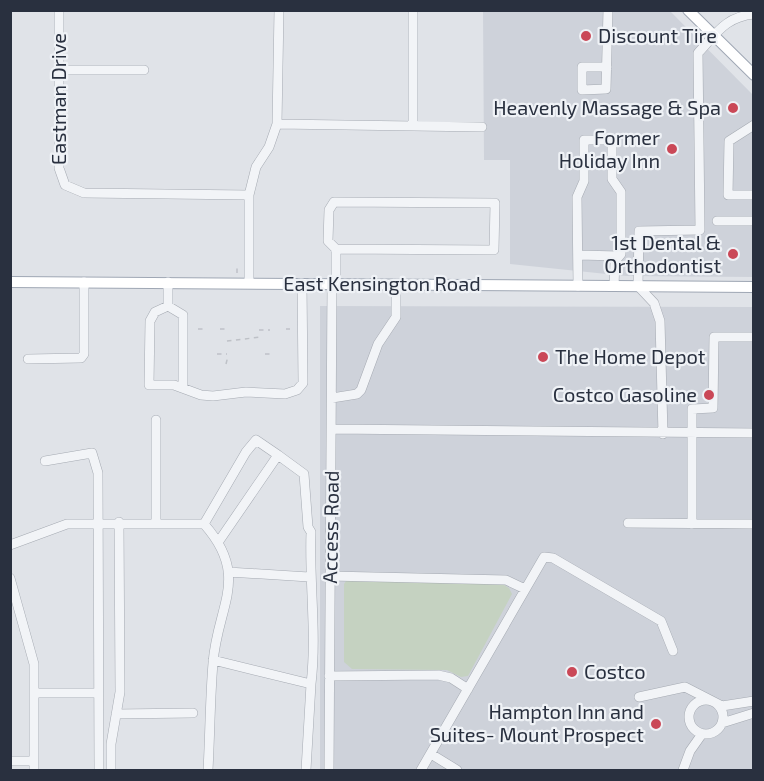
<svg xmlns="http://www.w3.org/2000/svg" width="764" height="781" font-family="'Exo 2',sans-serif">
  <rect width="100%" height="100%" fill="#e0e3e8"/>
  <!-- built -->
  <path fill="#ced2da" d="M483 11H670L753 95V277L626 276 510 264V160H484Z
    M320 306 753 307V770H320Z"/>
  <!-- green -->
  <path fill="#c5d2c1" d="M346 581 499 582 509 588 512 594 468 676 461 677 447 670 352 669 344 662V584Z"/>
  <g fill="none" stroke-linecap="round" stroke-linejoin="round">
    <!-- minor casing -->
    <g stroke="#a5aab2" stroke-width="10">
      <path id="minor" d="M59 10V168L65 185 84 193 249 195
        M607 67H582V90L606 89 608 10
        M59 70H144
        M277 124 482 127
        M754 125 729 141 728 195H754
        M413 126V10
        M717 221H754
        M336 249 494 250 495 203 334 202 329 210 328 241 336 249V284
        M578 255 619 256
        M168 282V306
        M249 283V195L256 167 269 147 277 124 279 10
        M578 286 577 197 584 181V140H612V179L621 192V254L615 261 614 286
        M28 359 81 358 84 354V282
        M183 387V315L168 306 155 312 150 321 149 385H174L201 395 213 396 246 392 285 394 297 390 303 383 302 283
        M332 398 357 394 361 390 378 344 396 317V284
        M332 429 754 433
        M663 434 660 321 654 303 638 286 639 231 700 230 698 53C717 33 725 17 754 14
        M45 461 92 453 98 473 99 770
        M156 522V420
        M628 523 754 524
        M204 524 246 452 256 440 278 455
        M692 524V409L713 408 714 337H754
        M219 541 278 455 304 474 308 527 311 532C309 582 317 634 311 684
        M10 545 67 524H204C251 577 217 606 213 663 210 699 210 735 208 770
        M228 572 309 577
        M330 576 506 580 525 589
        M10 578 34 664V770
        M213 660 311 684 306 770
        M329 676 438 675 451 678 468 689
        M34 693H98
        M639 697 685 687 722 706 754 701
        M689 717a17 17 0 1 1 34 0a17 17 0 1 1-34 0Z
        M116 714 193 713
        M722 723 754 713
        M431 754 457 770
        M10 761H34
        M111 770V744L120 692 119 522
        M329 770 332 284
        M421 770 544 557 553 558 661 621 673 651
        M683 770 690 751 702 734"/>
    </g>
    <!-- major casing -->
    <g stroke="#9fa7b4" stroke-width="12">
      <path id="major" d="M688 10 754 75
        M10 282 754 287"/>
    </g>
    <!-- path -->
    <path stroke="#bec1c7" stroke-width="1.5" stroke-dasharray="4.5 4.5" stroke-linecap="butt" d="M237 273V265
      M198 329H203
      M220 329H227
      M286 329H290
      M259 330H270
      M227 341 261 337
      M217 354H227
      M265 354H272
      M226 364 228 356"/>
    <!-- minor -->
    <use href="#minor" stroke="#f2f4f7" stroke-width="9"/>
    <!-- major -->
    <use href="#major" stroke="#fff" stroke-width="10"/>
  </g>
  <!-- markers -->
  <g fill="#ca4857" stroke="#eff2f6" stroke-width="2">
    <circle cx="586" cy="36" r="6"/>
    <circle cx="733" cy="108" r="6"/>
    <circle cx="672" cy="149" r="6"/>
    <circle cx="733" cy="254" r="6"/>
    <circle cx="543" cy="357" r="6"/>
    <circle cx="709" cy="395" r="6"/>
    <circle cx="572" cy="672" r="6"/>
    <circle cx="656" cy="724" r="6"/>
  </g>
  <g text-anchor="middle" stroke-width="4.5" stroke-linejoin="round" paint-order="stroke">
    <!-- poi labels -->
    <g font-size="20" fill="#29303f" stroke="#eff2f6" text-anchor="end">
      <text x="598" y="43" text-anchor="start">Discount Tire</text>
      <text x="721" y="115">Heavenly Massage &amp; Spa</text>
      <text x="660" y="145">Former<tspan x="660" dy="23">Holiday Inn</tspan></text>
      <text x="721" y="250">1st Dental &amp;<tspan x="721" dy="23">Orthodontist</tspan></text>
      <text x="555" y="364" text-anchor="start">The Home Depot</text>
      <text x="697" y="402">Costco Gasoline</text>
      <text x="584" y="679" text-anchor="start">Costco</text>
      <text x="644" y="719">Hampton Inn and<tspan x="644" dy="23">Suites- Mount Prospect</tspan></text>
    </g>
    <!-- street labels -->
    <g font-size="20" fill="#29303f" stroke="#eff2f6">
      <text transform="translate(59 99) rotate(-90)" y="7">Eastman Drive</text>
      <text x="382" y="291">East Kensington Road</text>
      <text transform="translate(331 527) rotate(-89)" y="7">Access Road</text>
    </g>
  </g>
  <!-- border -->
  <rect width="764" height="781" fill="none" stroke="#29303f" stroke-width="24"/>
</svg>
